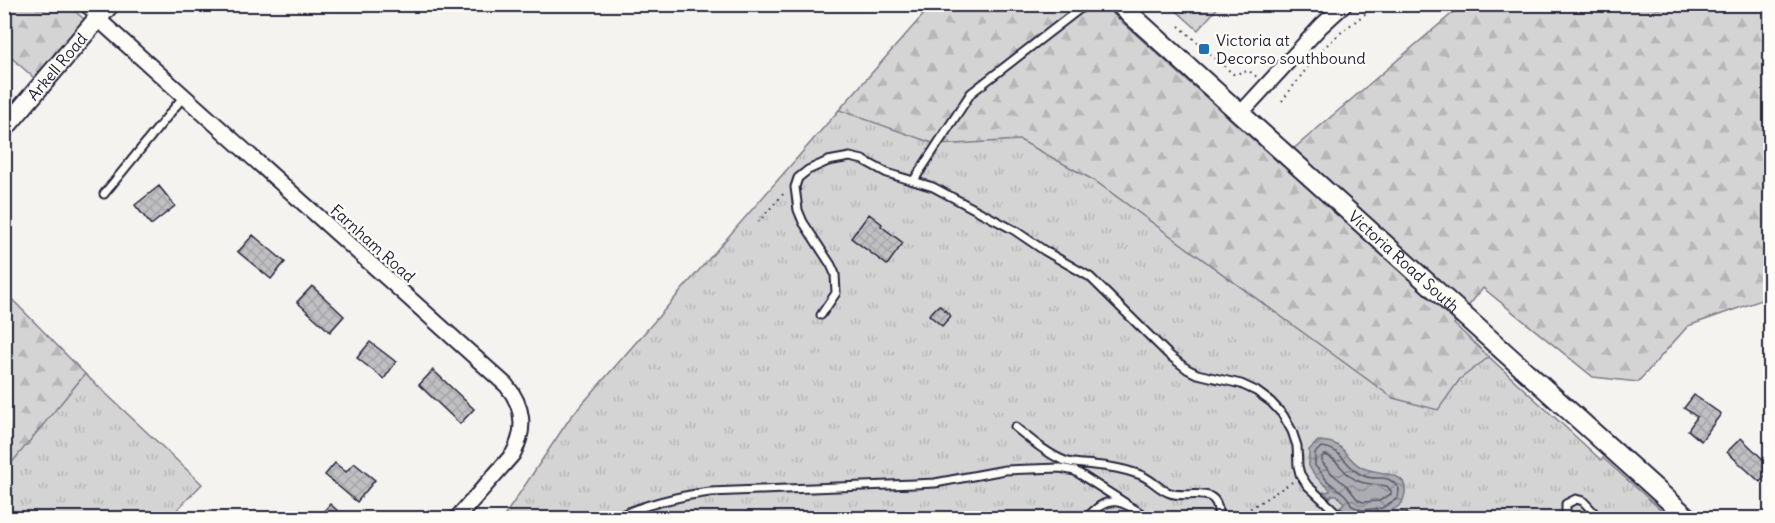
<svg xmlns="http://www.w3.org/2000/svg" width="1775" height="523" font-family="Delius,sans-serif">
  <defs>
    <pattern id="grass-tufts" width="24" height="20" patternUnits="userSpaceOnUse" patternTransform="scale(1.5)"><rect width="24" height="20" fill="#d5d4d5"/><path d="M3 7l-1-3M5 7V3M7 7l1-3M15 17l-1-3M17 17v-4M19 17l1-3" fill="none" stroke="#b7b6b8"/></pattern>
    <pattern id="forest-firs" width="22" height="20" patternUnits="userSpaceOnUse" patternTransform="scale(1.5)"><rect width="22" height="20" fill="#d5d4d5"/><path d="M5 1l3.5 6h-7zM16 11l3.5 6h-7z" fill="#b7b6b8"/></pattern>
    <pattern id="water-waves" width="16" height="10" patternUnits="userSpaceOnUse" patternTransform="scale(1.5)"><rect width="16" height="10" fill="#acacb2"/><path d="M0 5q4-4 8 0t8 0" fill="none" stroke="#8c8c92"/></pattern>
    <pattern id="building-cross-hatch" width="8" height="8" patternUnits="userSpaceOnUse" patternTransform="scale(1.5)"><rect width="8" height="8" fill="#c0bfc2"/><path d="M0 0l8 8M0 8l8-8" fill="none" stroke="#a5a4a8"/></pattern>
  </defs>
  <rect width="100%" height="100%" fill="#f4f3ef"/>
  <filter id="ink" filterUnits="userSpaceOnUse"><feTurbulence type="fractalNoise" baseFrequency=".0167" numOctaves="2"/><feDisplacementMap in="SourceGraphic" scale="12" xChannelSelector="R" yChannelSelector="G"/><feConvolveMatrix kernelMatrix="1 2 1 2 8 2 1 2 1" color-interpolation-filters="sRGB"/></filter>
  <g filter="url(#ink)">
    <!-- grass -->
    <path fill="url(#grass-tufts)" stroke="#7c7b88" stroke-width="1.5" d="M1170 5H1220L1198 30Z
      M839 110 1019 116 1407 392 1489 357 1601 460 1603 458 1670 518H503L570 418Z
      M85 374 202 484 169 518H5V467Z"/>
    <!-- forest -->
    <path fill="url(#forest-firs)" stroke="#7c7b88" stroke-width="1.5" d="M5 5H67L94 27 42 85 5 52Z
      M932 5H1103L1278 162 1462 5H1770V297L1688 326 1638 382 1593 377 1483 288 1454 324 1489 357 1460 379 1438 410 1393 398 1095 181 1020 140 938 145 839 110Z
      M5 292 85 374 5 471Z"/>
    <!-- water -->
    <path fill="url(#water-waves)" stroke="#757582" stroke-width="1.5" d="M1318 441C1348 442 1341 455 1361 467 1375 476 1417 467 1402 503 1390 515 1368 519 1352 513 1346 510 1344 513 1340 507L1344 503 1337 495H1332L1330 498 1324 492 1330 491V489C1322 483 1313 475 1309 466V450Z"/>
    <g fill="none" stroke-linecap="round" stroke-linejoin="round">
      <!-- shore -->
      <path stroke="#59596b" stroke-width="1.5" d="M1321 447C1343 448 1345 468 1364 476 1378 482 1387 471 1399 489L1398 498 1382 508 1362 510 1352 506C1346 490 1333 489 1325 478 1321 473 1320 470 1315 466V453Z
        M1325 455C1336 458 1341 469 1350 476 1362 486 1373 483 1387 486L1391 491V494L1379 501 1363 502 1358 500 1347 486 1331 473 1322 462V457Z"/>
    </g>
    <!-- building -->
    <path fill="url(#building-cross-hatch)" stroke="#22223b" stroke-width="1.5" d="M159 186 175 206 151 225 135 205Z
      M869 214 882 224 881 226 903 243 887 265 851 238Z
      M253 235 285 262 271 279 238 252Z
      M312 286 344 316 330 332 297 302Z
      M939 305 951 316 942 326 929 315Z
      M370 342 396 362 384 379 357 358Z
      M433 370 474 409 460 424 419 385Z
      M1694 395 1721 414 1701 441 1688 430 1697 417 1684 408Z
      M1741 438 1770 466V471L1760 482 1727 452Z
      M335 463 346 472 354 463 375 480 357 502 325 475Z
      M330 504 347 519H317Z"/>
    <g fill="none" stroke-linecap="round" stroke-linejoin="round">
      <!-- service casing -->
      <g stroke="#22223b" stroke-width="11">
        <path id="service" d="M80 4 97 18
          M914 180 971 93 1086 4
          M104 194 184 96
          M821 315 836 293 835 274 831 265 803 222 798 210 795 187 798 178 808 170 828 161 850 157 863 160 887 173 933 187 1014 230 1045 251 1090 277 1169 355 1187 369 1197 374 1241 384 1256 391 1271 402 1283 415 1292 431 1297 446 1298 466 1300 474 1307 485 1337 513 1347 518
          M1015 427C1030 439 1047 454 1065 461 1074 464 1084 464 1093 465 1108 466 1124 469 1138 474 1151 478 1158 489 1170 493 1188 500 1221 482 1218 518
          M614 518C644 505 678 496 710 492L914 484 935 483 1005 470 1060 468 1075 471 1125 503
          M1087 518C1109 491 1124 502 1148 518
          M1393 518H1405
          M1566 518V504L1576 499 1583 501 1599 518"/>
      </g>
      <!-- minor casing -->
      <g stroke="#22223b" stroke-width="18">
        <path id="minor" d="M98 19 506 385C524 406 526 430 513 454L457 518
          M1240 114 1321 26 1345 4"/>
      </g>
      <!-- secondary casing -->
      <g stroke="#22223b" stroke-width="22">
        <g id="secondary">
          <path id="s1" d="M1119 4 1688 518"/>
          <path id="s2" d="M4 129 110 4"/>
        </g>
      </g>
      <!-- path -->
      <path stroke="#22223b" stroke-width="2" stroke-dasharray="1.5 4.5" stroke-linecap="butt" d="M1179 26 1233 74 1249 71 1257 77
        M1282 101 1320 51 1344 30 1378 4
        M758 222 786 191
        M1235 518 1294 481"/>
      <!-- service -->
      <use href="#service" stroke="#fdfcf7" stroke-width="7"/>
      <!-- minor -->
      <use href="#minor" stroke="#fdfcf7" stroke-width="14"/>
      <!-- secondary -->
      <use href="#secondary" stroke="#fdfcf7" stroke-width="18"/>
    </g>
  </g>
  <!-- markers -->
  <rect fill="#1f6fb2" stroke="#fdfcf7" stroke-width="2" x="1198" y="43" width="12" height="12" rx="3"/>
  <g text-anchor="middle" stroke-width="5" stroke-linejoin="round" paint-order="stroke">
    <!-- poi labels -->
    <g font-size="16" fill="#22223b" stroke="#fdfcf7" text-anchor="start">
      <text x="1216" y="46">Victoria at<tspan x="1216" dy="18">Decorso southbound</tspan></text>
    </g>
    <!-- street labels -->
    <g font-size="16" fill="#22223b" stroke="#fdfcf7">
      <text dy="6" stroke="none"><textPath href="#s2" startOffset="82">Arkell Road</textPath></text>
      <text transform="translate(373 243) rotate(42)" y="6">Farnham Road</text>
      <text dy="6" stroke="none"><textPath href="#s1" startOffset="384">Victoria Road South</textPath></text>
    </g>
  </g>
  <!-- margin -->
  <rect width="1775" height="523" fill="none" stroke="#fdfcf7" stroke-width="24"/>
  <rect x="12" y="12" width="1751" height="499" fill="none" stroke="#22223b" stroke-width="2" filter="url(#ink)"/>
</svg>
